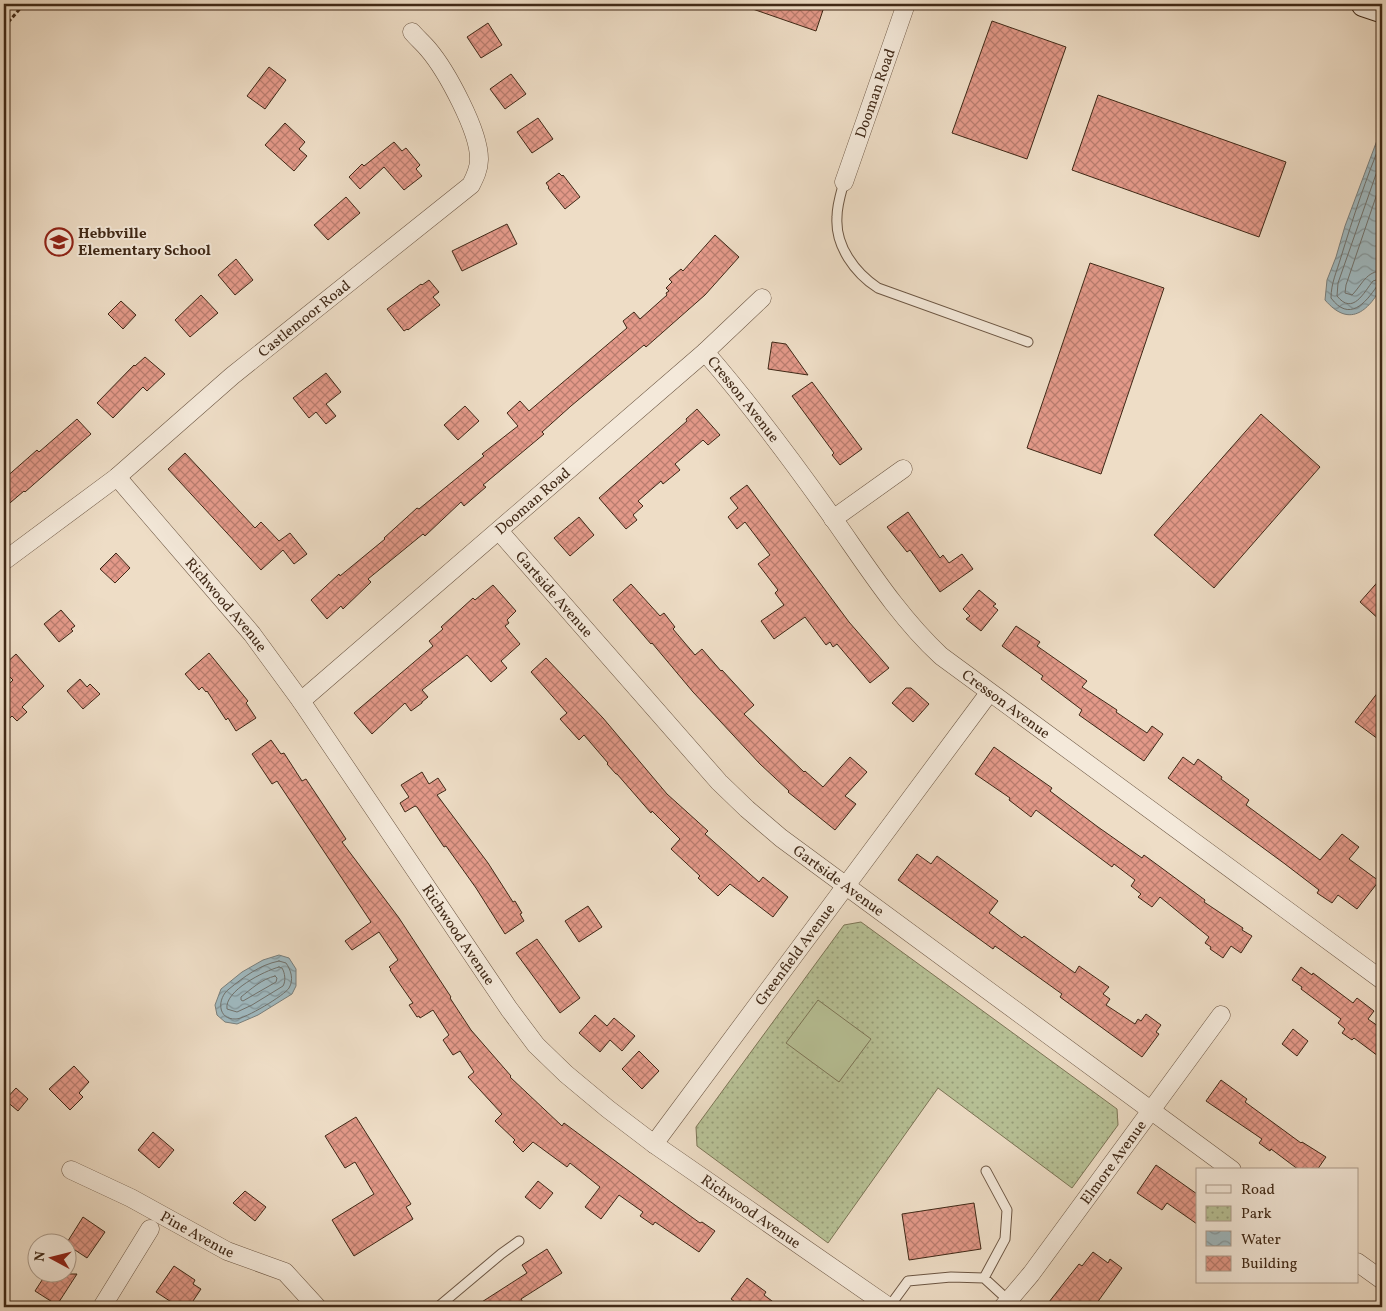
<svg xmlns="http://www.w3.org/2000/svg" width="1386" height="1311" font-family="Vollkorn,serif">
  <defs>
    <pattern id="park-dots" width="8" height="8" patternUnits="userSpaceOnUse" patternTransform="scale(1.25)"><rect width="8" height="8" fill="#b7c196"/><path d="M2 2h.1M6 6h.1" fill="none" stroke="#969d79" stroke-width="1.8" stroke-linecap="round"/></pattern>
    <pattern id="water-waves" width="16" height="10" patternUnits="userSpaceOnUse" patternTransform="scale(1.25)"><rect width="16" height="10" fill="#9fb9c0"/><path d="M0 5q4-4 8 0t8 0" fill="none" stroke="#83969b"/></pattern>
    <pattern id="building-cross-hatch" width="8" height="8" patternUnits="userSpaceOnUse" patternTransform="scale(1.25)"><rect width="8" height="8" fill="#e39989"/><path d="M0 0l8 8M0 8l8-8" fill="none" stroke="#b97d6f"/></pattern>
  </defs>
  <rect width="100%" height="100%" fill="#eeddc6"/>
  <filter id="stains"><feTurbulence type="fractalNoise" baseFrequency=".004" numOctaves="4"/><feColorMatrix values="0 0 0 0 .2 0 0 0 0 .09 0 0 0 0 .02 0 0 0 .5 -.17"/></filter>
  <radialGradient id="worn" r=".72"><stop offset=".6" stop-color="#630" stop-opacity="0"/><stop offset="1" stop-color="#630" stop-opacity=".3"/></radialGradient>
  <!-- park -->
  <path fill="url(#park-dots)" stroke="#7c7556" d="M861 922 1117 1109 1118 1125 1072 1188 938 1088 828 1243 697 1146 696 1127 844 925Z"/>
  <!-- garden -->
  <path fill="#b7c196" stroke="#7c7556" d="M818 1000 871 1039 839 1082 786 1043Z"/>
  <!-- water -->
  <path fill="url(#water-waves)" stroke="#797f7c" d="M1382 127V286C1368 312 1349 328 1325 300L1327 280 1336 257 1345 226Z
    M279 955 289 958 296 969V986L292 994 258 1015 237 1024 225 1022 217 1015 215 1005 221 989 242 972 263 960Z"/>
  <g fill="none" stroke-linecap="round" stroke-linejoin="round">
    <!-- shore -->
    <path stroke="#70716c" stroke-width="1" d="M1382 140C1366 178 1353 218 1341 257 1337 271 1331 283 1331 298 1349 322 1365 304 1377 286L1382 284
      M1382 157 1338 283 1337 296C1353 316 1364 292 1373 281L1382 278
      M1382 179 1346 285 1345 293 1352 295C1362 285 1366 271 1382 271
      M279 961 286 963C291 970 294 980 289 988 285 995 245 1019 236 1019 217 1020 217 998 229 989 244 977 259 965 279 961Z
      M279 967 282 968C285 973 286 981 283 986L252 1005 237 1012 227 1009C224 991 264 971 279 967Z
      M275 976 277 978 276 982 243 1001 241 1000V997C251 989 262 979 275 976Z"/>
  </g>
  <!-- building -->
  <path fill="url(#building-cross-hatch)" stroke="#402917" d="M744 4H825L816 31 744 6Z
    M992 21 1066 47 1027 159 952 133Z
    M488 23 502 45 481 58 467 37Z
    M269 67 286 80 265 109 247 96Z
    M511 74 526 94 505 109 490 89Z
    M1098 95 1286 162 1259 237 1072 170Z
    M538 118 553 139 532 153 517 132Z
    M285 123 305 142 299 149 307 156 294 171 265 145Z
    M394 142 402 151 406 148 420 165 416 169 422 176 404 190 384 167 360 189 349 177 362 164 364 166Z
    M559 173 562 176 563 175 580 197 565 209 548 188 549 187 546 183Z
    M346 197 360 213 328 240 314 225Z
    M507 224 517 244 462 271 452 251Z
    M715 235 739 257 705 295 646 347 644 345 571 406 542 432 544 434 483 485 486 487 464 506 461 502 425 536 423 534 368 579 371 582 343 609 341 606 327 619 311 600 339 574 340 576 385 539 384 538 417 508 419 509 430 500 484 456 482 454 518 426 507 413 520 401 529 411 627 328 623 321 634 312 640 319 667 295 666 293 669 291 666 288 672 282 669 279 681 269 683 271Z
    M236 259 253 280 235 295 218 275Z
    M1090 263 1164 288 1101 474 1027 448Z
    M429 280 439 292 433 297 440 305 408 330 407 329 404 331 387 309 421 284 422 285Z
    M201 295 218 313 190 337 175 320Z
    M121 301 136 315 123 329 108 314Z
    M772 342 786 344 808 375 768 369Z
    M145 357 165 374 147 391 143 387 113 418 97 403 134 365 135 366Z
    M326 373 341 392 326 404 336 416 326 424 316 412 309 418 293 398Z
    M812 382 862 449 840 465 832 455 834 453 792 396Z
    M465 406 479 421 458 440 444 425Z
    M697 409 720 435 708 445 703 440 675 464 680 470 663 484 661 481 638 501 643 506 633 515 637 520 626 529 599 498 687 421 686 419Z
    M1261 414 1320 467 1214 588 1154 535Z
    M77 419 91 434 25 492 24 491 4 508V479L37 450 39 452Z
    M185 453 255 528 261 522 279 541 290 533 307 554 294 564 283 550 261 570 168 469Z
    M747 485 849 622 889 668 870 683 837 644 833 647 830 642 826 645 805 617 774 639 761 621 784 605 775 593 778 590 758 564 770 555 745 522 737 529 728 517 738 508 730 498Z
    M908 512 940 558 943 555 949 563 962 554 973 569 940 592 910 550 907 552 887 527Z
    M579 517 594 535 570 556 554 538Z
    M116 553 130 568 115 583 100 569Z
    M1382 577V622L1360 602Z
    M631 584 660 616 664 613 675 627 673 629 695 655 702 649 721 671 722 670 754 705 744 714 804 772 805 771 823 787 850 757 867 772 845 796 856 804 835 830 788 792 789 791 760 764 693 692 652 643 651 644 613 600Z
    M493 585 516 611 507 620 509 623 505 626 520 644 501 661 507 668 491 682 467 655 422 690 428 697 422 702V703L411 711 405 703 372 734 354 713 433 646 429 641 443 629 441 627 473 598 475 600Z
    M979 590 996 604 993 606 998 610 981 631 966 619 970 616 963 609Z
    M61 610 75 626 71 629 73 631 59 642 44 624Z
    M1016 626 1040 642 1037 646 1087 681 1082 687 1117 710 1116 712 1147 733 1152 726 1163 734 1144 761 1079 715 1082 710 1041 679 1043 676 1002 646Z
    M209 653 248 701 246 703 256 718 236 731 228 718 226 720 207 691 206 692 202 687 199 690 185 674Z
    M16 654 44 686 22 707 27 712 17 721 12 716 4 724V689L13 680 4 671V665Z
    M546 658 603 718 667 794 708 831 705 834 759 882 763 877 788 897 773 917 730 884 718 896 698 878 700 876 671 849 680 839 652 811 651 813 617 774H616L607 764 608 763 584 735 579 740 560 719 567 713 531 672Z
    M80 679 87 687 90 684 100 694 83 709 67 691Z
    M1382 687V742L1355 722Z
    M906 688H911L929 704 913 722 892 703Z
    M271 740 281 754 284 753 302 781 306 779 346 839 342 842 399 918 451 997 450 998 471 1030 511 1076 510 1077 562 1126 564 1123 668 1200 700 1223 702 1222 715 1231 699 1252 655 1222 653 1225 640 1216 643 1212 619 1195 601 1219 585 1207 600 1187 570 1163 567 1167 533 1142 523 1152 513 1142 515 1140 495 1121 502 1114 468 1077 474 1072 460 1051 453 1055 443 1040 449 1035 433 1010 420 1018 419 1016 417 1017 409 1005 413 1003 390 970 391 969 389 967 398 960 379 932 352 950 345 941 371 922 277 781 272 784 252 754Z
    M994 747 1052 788 1050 791 1098 827 1142 858 1144 855 1205 900 1204 902 1243 928 1242 930 1252 936 1241 953 1231 946 1223 958 1210 949 1211 947 1205 943 1209 937 1160 897 1152 907 1138 897 1141 894 1131 886 1135 880 1114 864 1112 867 1036 810 1031 817 1009 800 1010 798 975 774Z
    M1183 757 1194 765 1198 759 1222 777 1221 779 1249 800 1246 805 1320 860 1342 834 1359 847 1349 859 1379 881 1357 909 1338 895 1332 903 1317 893 1319 890 1285 864 1168 778Z
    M422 772 429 784 438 778 446 790 437 795 488 863 513 902 515 901 522 913 520 914 524 921 505 934 476 888 446 846 444 847 417 807 415 806 405 812 400 803 409 797 401 785Z
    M917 854 931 864 937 856 998 901 989 913 1022 938 1024 936 1075 973 1079 966 1109 987 1103 994 1110 999 1106 1005 1135 1024 1138 1019 1141 1021 1146 1014 1161 1025 1156 1032 1159 1034 1142 1057 1060 997 1062 994 995 946 993 949 898 880Z
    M588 906 602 927 579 942 565 921Z
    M537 939 580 998 560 1013 516 953Z
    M1301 967 1312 975 1313 973 1353 1003 1357 998 1374 1011 1368 1019 1382 1029V1059L1354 1038 1352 1040 1342 1033 1345 1029 1338 1023 1341 1019 1301 989 1302 987 1292 980Z
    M595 1015 607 1026 614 1018 635 1036 622 1051 610 1040 600 1052 579 1033Z
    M1293 1029 1308 1041 1297 1056 1282 1044Z
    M639 1051 659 1071 642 1089 622 1069Z
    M74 1066 89 1082 79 1093 83 1097 70 1110 49 1089Z
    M1221 1080 1247 1099 1245 1102 1301 1143 1302 1142 1326 1157 1317 1170H1299L1271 1149 1270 1151 1259 1143 1262 1139 1206 1101Z
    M16 1088 28 1099 18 1111 5 1100Z
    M356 1117 411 1204 406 1207 413 1219 354 1256 332 1220 374 1194 355 1162 345 1168 325 1136Z
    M153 1132 174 1150 159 1168 138 1150Z
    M1156 1165 1197 1194V1224L1167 1203 1162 1210 1137 1193Z
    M538 1181 553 1193 540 1209 525 1197Z
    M245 1191 266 1207 255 1221 233 1203Z
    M974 1203 981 1249 909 1260 902 1214Z
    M83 1217 105 1232 87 1258 66 1244Z
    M547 1249 562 1273 521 1299 526 1307H474L527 1273 522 1265Z
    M1093 1252 1108 1263 1110 1259 1122 1268 1094 1307H1045L1079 1264 1082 1266Z
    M174 1266 195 1280 193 1284 201 1289 189 1307H179L156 1292Z
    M46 1274H77L57 1305 35 1291Z
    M747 1278 766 1292 764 1295 780 1307H742L731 1299Z"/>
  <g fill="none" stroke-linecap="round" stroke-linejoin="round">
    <!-- lane casing -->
    <g stroke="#6c5643" stroke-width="11">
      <path id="lane" d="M844 182C841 193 837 205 837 217 835 246 855 273 878 288L1028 342
        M984 1278 1005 1239 1007 1210 986 1171
        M438 1307 501 1254 519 1241
        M889 1307 908 1281 951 1277 984 1278 1008 1300"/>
    </g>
    <!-- street casing -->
    <g stroke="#6c5643" stroke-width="19">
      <g id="street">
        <path id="s1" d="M844 182 906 4"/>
        <path id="s2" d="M705 352C751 405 794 463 835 521 868 568 899 617 941 656L1382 980"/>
        <path id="s3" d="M117 477 252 634 301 701 509 1009 536 1045 566 1074 608 1109 654 1144 889 1307"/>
        <path d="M833 519 903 469"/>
        <path id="s4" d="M499 531 719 782 747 809 781 838 1232 1170"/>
        <path id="s5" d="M4 561 117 477 232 376 471 185C475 177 479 169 479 160 480 132 446 70 428 49 423 43 417 38 412 32"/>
        <path id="s6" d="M301 701 705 352 762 298"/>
        <path id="s7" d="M654 1144 989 693"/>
        <path id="s8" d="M71 1170 131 1198 227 1251 285 1272 317 1307"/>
        <path d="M1357 1262 1382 1280"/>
        <path d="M102 1307 150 1229"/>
        <path id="s9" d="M1003 1307 1031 1274 1221 1015"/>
      </g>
    </g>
    <!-- secondary casing -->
    <g stroke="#402917" stroke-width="27">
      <path id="secondary" d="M1364 4 1382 10"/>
    </g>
    <!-- path -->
    <path stroke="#402917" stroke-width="3" stroke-dasharray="4 2.5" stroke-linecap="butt" d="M4 27 24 4"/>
    <!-- lane -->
    <use href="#lane" stroke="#f4e9da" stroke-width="9"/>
    <!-- street -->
    <use href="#street" stroke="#f4e9da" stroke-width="18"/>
    <!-- secondary -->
    <use href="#secondary" stroke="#f4e9da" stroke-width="25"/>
  </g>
  <!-- icons -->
  <defs>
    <g id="school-ring" transform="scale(1.4375)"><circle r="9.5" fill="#f4e9da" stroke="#8f2418" stroke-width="1.5"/><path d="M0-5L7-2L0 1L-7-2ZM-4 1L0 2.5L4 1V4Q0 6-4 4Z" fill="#8f2418"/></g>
  </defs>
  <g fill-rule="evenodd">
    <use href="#school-ring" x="59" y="242"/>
  </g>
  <g text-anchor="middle" stroke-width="4" stroke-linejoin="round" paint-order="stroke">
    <!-- street labels -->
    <g font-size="15" fill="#402917" stroke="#f4e9da">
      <text dy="5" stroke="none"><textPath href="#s1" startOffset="94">Dooman Road</textPath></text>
      <text dy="5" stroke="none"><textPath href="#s5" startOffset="386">Castlemoor Road</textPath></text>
      <text dy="5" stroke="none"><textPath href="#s2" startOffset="61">Cresson Avenue</textPath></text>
      <text dy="5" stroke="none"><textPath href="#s6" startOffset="306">Dooman Road</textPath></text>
      <text dy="5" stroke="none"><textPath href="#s4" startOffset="84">Gartside Avenue</textPath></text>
      <text dy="5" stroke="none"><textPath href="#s3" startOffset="168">Richwood Avenue</textPath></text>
      <text dy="5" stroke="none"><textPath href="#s2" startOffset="466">Cresson Avenue</textPath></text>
      <text dy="5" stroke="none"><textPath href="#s4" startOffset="489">Gartside Avenue</textPath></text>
      <text dy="5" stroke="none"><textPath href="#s3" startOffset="572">Richwood Avenue</textPath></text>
      <text dy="5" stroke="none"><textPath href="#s7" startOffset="236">Greenfield Avenue</textPath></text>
      <text dy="5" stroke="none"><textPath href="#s9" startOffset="182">Elmore Avenue</textPath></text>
      <text dy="5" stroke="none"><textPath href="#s3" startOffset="979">Richwood Avenue</textPath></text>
      <text dy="5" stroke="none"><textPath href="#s8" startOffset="142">Pine Avenue</textPath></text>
    </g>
    <!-- poi labels -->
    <g font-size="15" font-weight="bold" fill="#402917" stroke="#f4e9da" text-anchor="start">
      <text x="78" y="238">Hebbville<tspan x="78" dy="17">Elementary School</tspan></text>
    </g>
  </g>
  <!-- margin -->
  <rect width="1386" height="1311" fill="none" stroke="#eeddc6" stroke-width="20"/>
  <rect x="5" y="5" width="1376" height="1301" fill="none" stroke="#402917" stroke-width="2.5"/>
  <rect x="10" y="10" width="1366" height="1291" fill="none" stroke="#402917"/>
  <!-- legend -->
  <rect x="1196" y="1168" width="162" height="115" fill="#f4e9da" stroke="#ac9c8c"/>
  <rect x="1206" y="1185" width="25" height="8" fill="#f4e9da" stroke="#ac9c8c"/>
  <text x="1241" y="1194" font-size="15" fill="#402917">Road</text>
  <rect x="1206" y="1206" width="25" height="15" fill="url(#park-dots)" stroke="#ac9c8c"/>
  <text x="1241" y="1218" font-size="15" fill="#402917">Park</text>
  <rect x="1206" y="1231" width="25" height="15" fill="url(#water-waves)" stroke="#ac9c8c"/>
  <text x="1241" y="1244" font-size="15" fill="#402917">Water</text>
  <rect x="1206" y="1256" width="25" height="15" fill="url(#building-cross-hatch)" stroke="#ac9c8c"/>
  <text x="1241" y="1268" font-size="15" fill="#402917">Building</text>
  <!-- north arrow -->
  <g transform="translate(52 1258) rotate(277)"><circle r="24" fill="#f4e9da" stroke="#ac9c8c"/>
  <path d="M0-4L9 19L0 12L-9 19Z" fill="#8f2418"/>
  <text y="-8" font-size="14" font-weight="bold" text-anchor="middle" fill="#402917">N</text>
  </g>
  <rect width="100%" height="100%" filter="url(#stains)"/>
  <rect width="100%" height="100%" fill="url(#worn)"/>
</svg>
